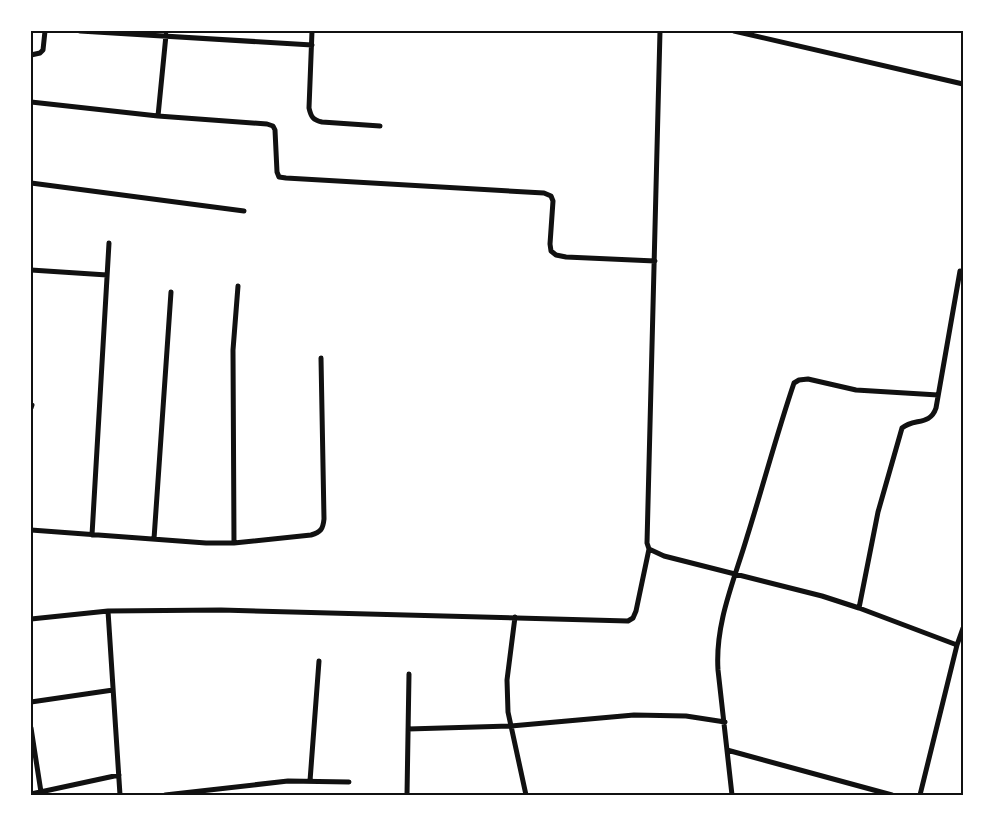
<svg xmlns="http://www.w3.org/2000/svg" width="994" height="826" font-family="Jost,sans-serif">
  <rect width="100%" height="100%" fill="#fff"/>
  <g fill="none" stroke-linecap="round" stroke-linejoin="round">
    <!-- minor -->
    <path stroke="#111" stroke-width="5" d="M80 31 312 45
      M312 31 309 108C311 117 313 120 322 122L380 126
      M660 31 647 543 649 549 664 556 822 596 859 608 957 645
      M734 31 963 84
      M31 55 40 53 43 50 45 31
      M31 102 158 116 267 124 273 126 275 130 277 172 279 177 286 178 544 193 551 196 553 201 550 244 551 251 556 255 566 257 655 261
      M158 116 166 35
      M31 183 244 211
      M31 270 107 275
      M31 408 32 405
      M31 530 206 543H234L311 535C321 532 323 529 324 519L321 358
      M92 535 109 243
      M154 539 171 292
      M234 543 233 350 238 286
      M859 608 878 512 902 428C914 418 930 426 936 408L960 271
      M108 611 120 795
      M515 617 507 680 508 712 526 795
      M31 619 108 611 221 610 628 621 633 618 636 611 649 549
      M31 702 113 690
      M31 728 41 792
      M408 729 511 726 634 715 686 716 725 722
      M727 750 892 795
      M310 781 319 661
      M31 794 119 775
      M165 795 288 781 349 782
      M407 795 409 674
      M732 795 718 670C715 623 734 581 747 537 763 486 777 433 794 383L799 380 808 379 856 390 938 395
      M920 795 957 645 963 628"/>
  </g>
  <!-- border -->
  <rect width="994" height="826" fill="none" stroke="#ffffff" stroke-width="65"/>
  <rect x="32" y="32" width="930" height="762" fill="none" stroke="#111" stroke-width="2"/>
</svg>
